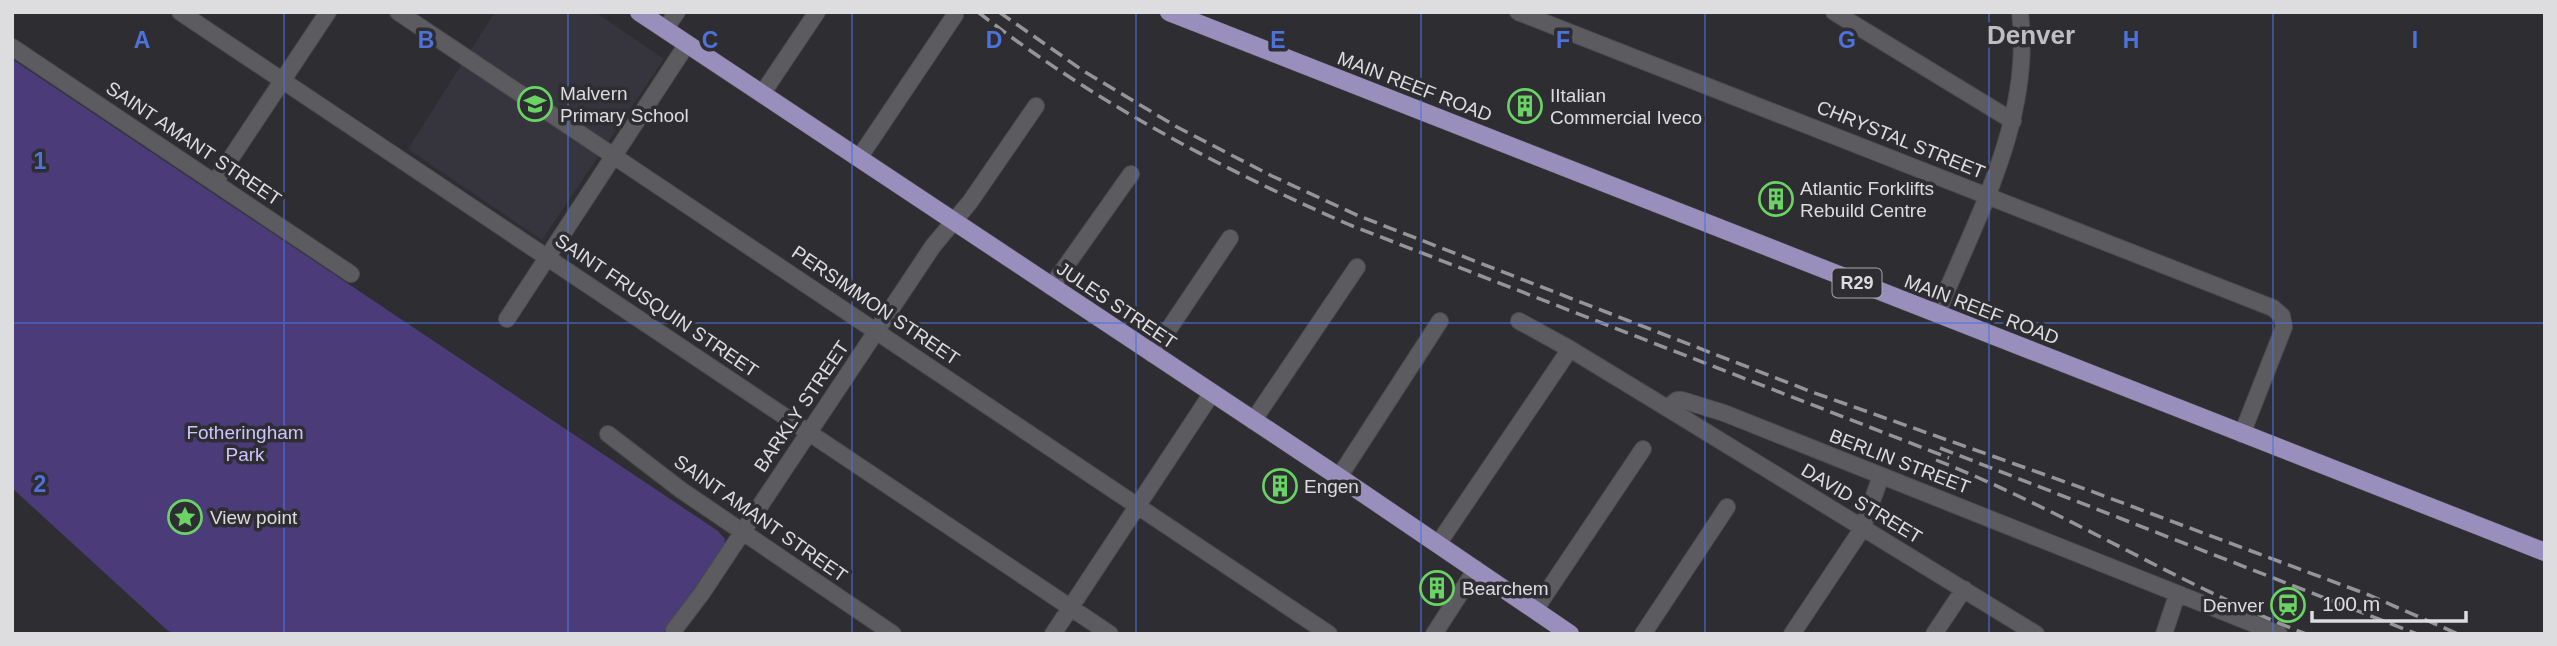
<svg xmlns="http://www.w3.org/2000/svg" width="2557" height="646" font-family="Arial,sans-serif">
  <rect width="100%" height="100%" fill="#2e2d31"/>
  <!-- built -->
  <path fill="#36353e" d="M495 12H595L664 59 542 240 408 149Z"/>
  <!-- green -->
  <path fill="#4b3b79" d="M12 59 718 531 725 539 724 546 663 634H174L167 630 12 488Z"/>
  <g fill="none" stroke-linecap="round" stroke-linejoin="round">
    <!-- minor casing -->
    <g stroke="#4a4a4c" stroke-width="18">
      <path id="minor" d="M180 12 1110 634
        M398 12 1329 634
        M1518 12 2273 308 2282 316 2284 327 2242 434
        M1834 12 2013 121
        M665 29 677 12
        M12 47 351 274
        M762 94 817 12
        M859 158 955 15
        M215 182 328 12
        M1051 287 1131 174
        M1937 314C1976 218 2033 119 2020 12
        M507 319 687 44
        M1519 321 1570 349 1667 408 1677 400H1682L1724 413 2279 634
        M1152 354 1230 238
        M1667 408 2036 634
        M1253 421 1357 267
        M608 434 681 490 893 634
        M1339 477 1440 321
        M1438 544 1570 349
        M1535 610 1643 449
        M674 630 702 593 933 246 970 202 1036 106
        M1053 634 1212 393
        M1434 634 1476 569
        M1643 634 1727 507
        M1792 634 1862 529 1881 476
        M1934 634 1964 589
        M2164 634 2177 595"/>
    </g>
    <!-- major casing -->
    <g stroke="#4a4a4c" stroke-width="19">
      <path id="major" d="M639 12 1339 477 1570 634
        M1169 12 2545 552"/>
    </g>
    <!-- minor -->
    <use href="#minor" stroke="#5c5c60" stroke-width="16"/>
    <!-- major -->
    <use href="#major" stroke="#988fbd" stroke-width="18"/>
    <!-- rail -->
    <path stroke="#959497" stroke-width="3.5" stroke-dasharray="14 7" stroke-linecap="butt" d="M978 12C1091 100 1219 168 1350 225L1949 458
      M999 12 1085 72 1177 127 1272 176 1359 216 1812 392 2088 490 2369 595 2458 634
      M1940 448 2417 634
      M1936 460C2063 510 2179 585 2306 634"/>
  </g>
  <!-- grid -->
  <path fill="none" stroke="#4d72da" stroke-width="2" stroke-opacity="0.55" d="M284 12V634M568 12V634M852 12V634M1136 12V634M1421 12V634M1705 12V634M1989 12V634M2273 12V634M12 323H2545"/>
  <!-- icons -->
  <defs>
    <g id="school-ring" transform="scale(1.75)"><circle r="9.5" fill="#2e2d31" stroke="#69d464" stroke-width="1.5"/><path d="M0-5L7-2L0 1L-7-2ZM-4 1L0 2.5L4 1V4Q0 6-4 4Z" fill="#69d464"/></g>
    <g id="building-ring" transform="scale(1.75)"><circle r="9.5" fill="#2e2d31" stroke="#69d464" stroke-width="1.5"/><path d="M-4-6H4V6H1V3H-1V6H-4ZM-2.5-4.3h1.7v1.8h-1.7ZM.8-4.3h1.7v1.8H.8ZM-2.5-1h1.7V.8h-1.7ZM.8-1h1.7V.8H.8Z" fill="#69d464"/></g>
    <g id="sight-ring" transform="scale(1.75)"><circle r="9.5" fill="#2e2d31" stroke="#69d464" stroke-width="1.5"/><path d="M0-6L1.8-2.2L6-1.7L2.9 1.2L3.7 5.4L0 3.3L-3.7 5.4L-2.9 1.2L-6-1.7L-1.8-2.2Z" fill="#69d464"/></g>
    <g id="station-ring" transform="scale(1.75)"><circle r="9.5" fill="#2e2d31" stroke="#69d464" stroke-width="1.5"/><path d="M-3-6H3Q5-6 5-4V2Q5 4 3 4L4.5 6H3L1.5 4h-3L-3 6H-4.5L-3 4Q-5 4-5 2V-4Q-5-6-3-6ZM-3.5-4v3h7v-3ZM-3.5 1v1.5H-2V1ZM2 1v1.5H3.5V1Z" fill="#69d464"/></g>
  </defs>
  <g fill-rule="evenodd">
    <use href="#school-ring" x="535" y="104"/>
    <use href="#building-ring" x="1525" y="106"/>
    <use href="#building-ring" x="1776" y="199"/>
    <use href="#building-ring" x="1280" y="486"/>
    <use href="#sight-ring" x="185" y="517"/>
    <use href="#building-ring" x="1437" y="588"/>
    <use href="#station-ring" x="2288" y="605"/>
  </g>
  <g text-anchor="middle" stroke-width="7" stroke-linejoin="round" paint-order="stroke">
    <!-- shield labels -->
    <rect fill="#2e2d31" stroke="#a8a8ab" stroke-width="2" x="1832.5" y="268.5" width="49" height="29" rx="5"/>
    <g font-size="18" font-weight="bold" fill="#dddddf">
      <text x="1857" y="289">R29</text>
    </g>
    <!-- street labels -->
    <g font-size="19" fill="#dddddf" stroke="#2e2d31">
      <text transform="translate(1415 86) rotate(21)" y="7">MAIN REEF ROAD</text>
      <text transform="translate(1901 139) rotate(22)" y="7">CHRYSTAL STREET</text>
      <text transform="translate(194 143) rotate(34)" y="7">SAINT AMANT STREET</text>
      <text transform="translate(657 305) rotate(34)" y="7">SAINT FRUSQUIN STREET</text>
      <text transform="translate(876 305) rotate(34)" y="7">PERSIMMON STREET</text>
      <text transform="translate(1117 305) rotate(34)" y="7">JULES STREET</text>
      <text transform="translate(1982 309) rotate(21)" y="7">MAIN REEF ROAD</text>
      <text transform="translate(801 406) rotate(-56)" y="7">BARKLY STREET</text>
      <text transform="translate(1900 461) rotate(21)" y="7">BERLIN STREET</text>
      <text transform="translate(1862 503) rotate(31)" y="7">DAVID STREET</text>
      <text transform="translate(761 518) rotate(35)" y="7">SAINT AMANT STREET</text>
    </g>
    <!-- poi labels -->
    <g font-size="19" fill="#dddddf" stroke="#2e2d31" text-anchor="start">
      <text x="560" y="100">Malvern<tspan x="560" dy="22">Primary School</tspan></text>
      <text x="1550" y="102">IItalian<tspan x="1550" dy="22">Commercial Iveco</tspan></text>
      <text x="1800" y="195">Atlantic Forklifts<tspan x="1800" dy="22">Rebuild Centre</tspan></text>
      <text x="1304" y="493">Engen</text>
      <text x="210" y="524">View point</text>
      <text x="1462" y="595">Bearchem</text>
      <text x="2264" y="612" text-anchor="end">Denver</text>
    </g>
    <!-- park labels -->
    <g font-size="19" fill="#cec4fe" stroke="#2e2d31">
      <text x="245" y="439">Fotheringham<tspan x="245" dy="22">Park</tspan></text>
    </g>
    <!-- district labels -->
    <g font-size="26" font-weight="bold" fill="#bfbec3" stroke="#2e2d31">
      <text x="2031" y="44">Denver</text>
    </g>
  </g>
  <g font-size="23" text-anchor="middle" font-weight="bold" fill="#4d72da" stroke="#2e2d31" stroke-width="7" stroke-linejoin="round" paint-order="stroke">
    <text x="142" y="48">A</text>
    <text x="426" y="48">B</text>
    <text x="710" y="48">C</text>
    <text x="994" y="48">D</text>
    <text x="1278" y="48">E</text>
    <text x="1563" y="48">F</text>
    <text x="1847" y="48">G</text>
    <text x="2131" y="48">H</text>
    <text x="2415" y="48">I</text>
    <text x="40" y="169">1</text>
    <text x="40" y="492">2</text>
  </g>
  <!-- border -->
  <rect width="2557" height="646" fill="none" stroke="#dddddf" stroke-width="28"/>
  <!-- scale -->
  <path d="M2312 611v10h154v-10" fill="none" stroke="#dddddf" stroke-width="3.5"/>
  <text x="2322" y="611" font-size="21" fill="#dddddf" stroke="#2e2d31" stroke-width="5" paint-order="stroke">100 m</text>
</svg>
